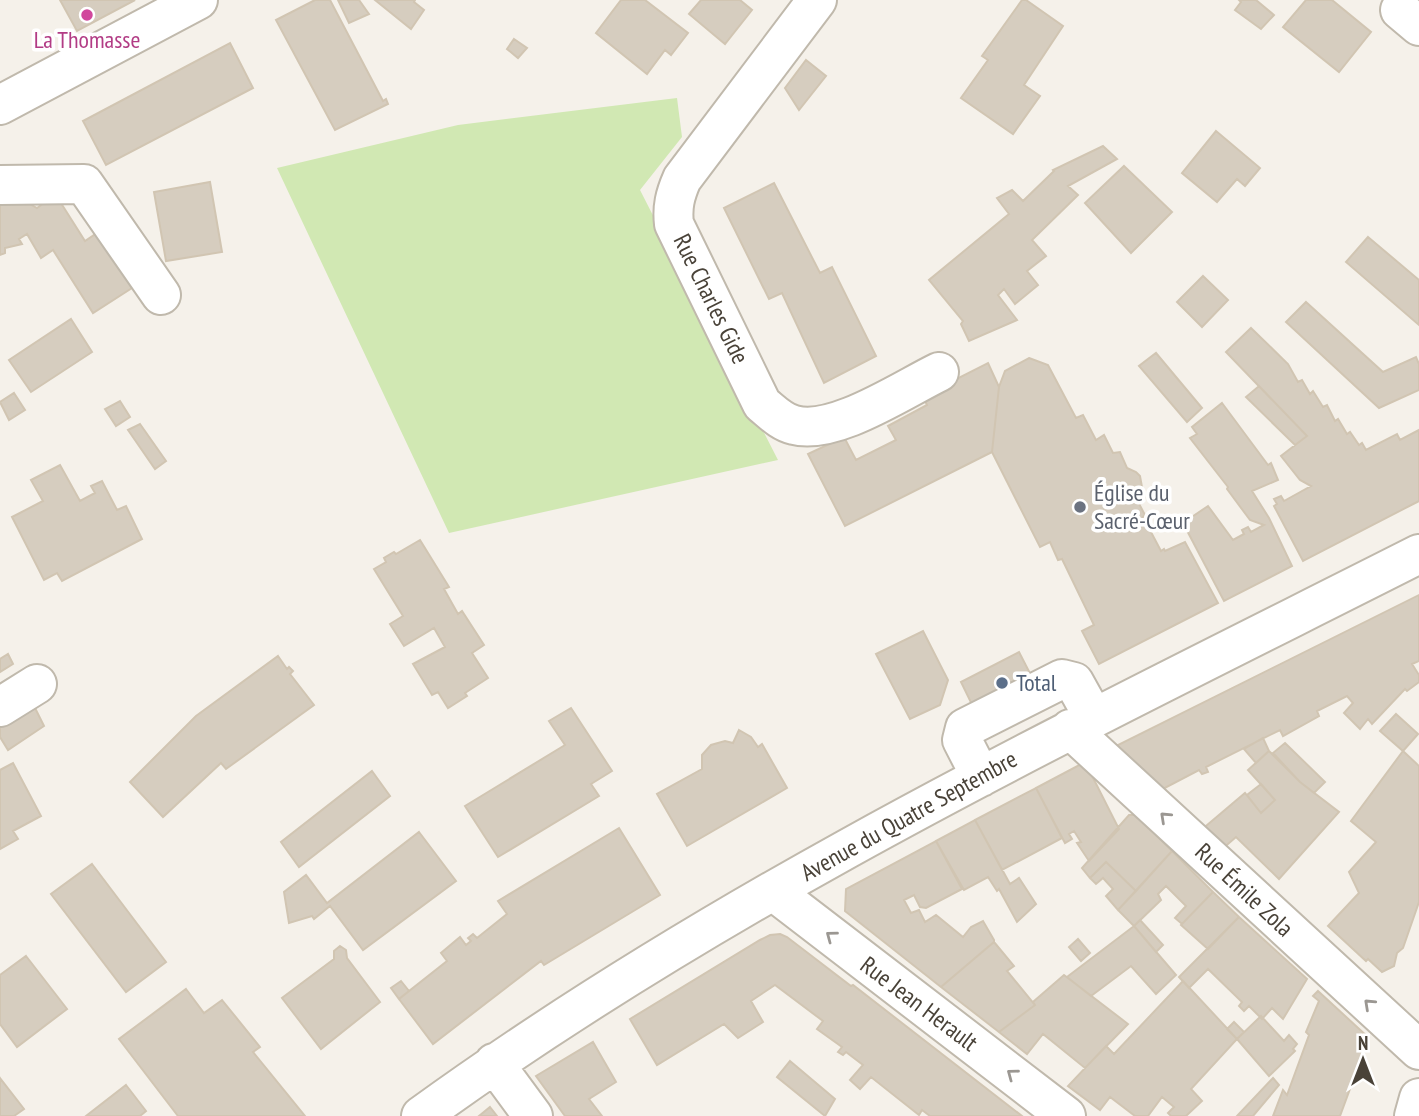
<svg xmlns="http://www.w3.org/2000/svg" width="1419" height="1116" font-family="'PT Sans Narrow',sans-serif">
  <rect width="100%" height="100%" fill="#f5f1ea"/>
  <!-- green -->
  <path fill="#d1e8b3" d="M677 98 682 137 640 190 778 460 449 533 277 168 458 125Z"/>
  <!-- building -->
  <path fill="#d6cdbf" stroke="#d1c5b2" stroke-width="2" d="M60 0H135L77 31Z
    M315 0H330L383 101 386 99 388 104 335 130 276 20Z
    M338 0H359L369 14 349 23Z
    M375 0H415L414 2 424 10 411 29Z
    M621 0H645L688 33 671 55 665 50 647 74 596 33Z
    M701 0H740L752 10 725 44 689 14Z
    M1022 0H1026L1063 26 1024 85 1040 96 1013 134 961 98 988 60 982 56Z
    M1239 0H1256L1274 15 1261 29 1235 10 1241 2Z
    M1306 0H1332L1371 32 1339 72 1283 27Z
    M514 39 527 48 518 58 507 49Z
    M230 43 253 88 106 165 83 121Z
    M806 60 826 76 799 110 785 88Z
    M1216 131 1260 168 1245 186 1237 179 1217 202 1182 173Z
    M1103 146 1117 159 1068 186 1078 195 1032 240 1046 256 1027 271 1038 285 1015 304 1004 289 998 295 1017 320 969 341 961 324 963 321 929 280 1009 214 997 198 1012 190 1023 201 1054 171 1053 170Z
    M1124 166 1172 212 1131 253 1085 203Z
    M210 182 222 252 166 261 154 192Z
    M774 183 820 273 832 267 876 356 824 383 782 293 769 299 724 208Z
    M14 195 37 208 48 200 51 204 59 200 85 241 97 233 132 288 93 313 53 250 41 258 27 234 19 239 22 244 5 248V253L0 255V201Z
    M1368 237 1419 280V325L1346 262Z
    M1203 276 1228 300 1202 327 1177 302Z
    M1306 302 1383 372 1416 357 1419 364V390L1379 408 1286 322Z
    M71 319 92 352 31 392 9 360Z
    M1251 328 1288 364 1298 382 1302 380 1310 394 1313 391 1323 407 1327 405 1335 421 1338 419 1347 434 1350 432 1359 445 1362 443 1366 450 1397 434 1400 440 1419 430V501L1303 561 1274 506 1277 504 1274 499 1281 496 1284 501 1311 486 1300 480 1281 456 1307 436 1226 352Z
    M1156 353 1202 408 1187 422 1139 366Z
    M1029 358 1048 365 1076 418 1083 415 1096 440 1104 435 1113 453 1120 452 1127 468 1136 472 1140 476 1142 487 1136 498 1145 515 1143 517 1161 551 1164 549 1165 551 1185 542 1218 603 1099 664 1082 631 1094 625 1062 559 1058 560 1050 542 1040 547 992 452 999 387 1005 371Z
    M988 363 999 387 992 452 845 526 808 454 844 437 856 460 896 440 888 426 927 405 923 396Z
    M1259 386 1307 436 1295 445 1246 397Z
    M14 393 25 410 9 420 0 402Z
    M120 401 130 417 116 426 105 409Z
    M1222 403 1268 465 1271 463 1278 480 1252 491 1269 518 1292 566 1224 601 1183 523 1208 506 1233 540 1244 534 1242 530 1248 527 1251 532 1264 525 1250 520 1227 489 1228 487 1190 438 1197 434 1192 427Z
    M140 424 166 461 155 469 128 430Z
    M60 465 80 501 95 493 91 486 102 481 117 510 126 506 142 539 62 581 57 573 44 580 12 517 43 501 31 480Z
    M420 540 449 587 444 589 458 614 462 611 484 645 472 653 488 678 465 693 467 696 448 708 438 692 432 695 413 664 445 647 434 628 404 646 390 624 403 616 374 569 386 562 384 558 394 552 396 554Z
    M1419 595V661L1412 664 1419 675V682L1407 691 1405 689 1372 724 1368 719 1360 729 1344 713 1353 703 1347 696 1317 711 1319 716 1283 736 1280 730 1206 767 1208 772 1202 774 1199 770 1159 791 1116 746Z
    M923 631 948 680 940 705 910 719 876 654Z
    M1019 652 1037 687 978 717 961 682Z
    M8 654 13 664 0 672V659Z
    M278 656 287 669 289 667 293 671 290 674 314 705 226 769 221 763 163 817 130 782 196 716Z
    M33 704 44 726 8 750 0 737V722Z
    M571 708 612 771 591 784 599 796 498 857 465 806 565 745 549 721Z
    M1396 714 1418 734 1403 751 1380 731Z
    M739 730 751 737 758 747 762 744 787 788 687 846 657 794 702 769V755L711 745 725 741 733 743Z
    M1263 738 1269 751 1256 763 1244 749Z
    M1285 743 1325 782 1314 793 1300 782 1273 753Z
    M1269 751 1300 782 1339 812 1279 879 1236 837 1220 851 1200 831 1245 793 1261 813 1275 800 1248 770Z
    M1403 751 1419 766V902L1403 948 1397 953 1394 966 1382 972 1368 959 1366 961 1328 926 1359 893 1349 872 1376 842 1351 821Z
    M1085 762 1119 829 1089 861 1077 843 1081 842 1074 831 1069 834 1072 839 1065 843 1036 788Z
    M13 763 41 816 13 831 18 839 0 849V770Z
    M372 771 390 796 299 867 281 842Z
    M1261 784 1275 800 1261 813 1247 795Z
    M1036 788 1062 838 1002 870 975 820Z
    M1129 815H1136L1172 851 1136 891 1106 862 1090 878 1082 868Z
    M975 820 1010 884 1019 878 1036 904 1017 922 999 889 997 891 988 877 964 890 936 841Z
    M619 828 660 895 544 965 541 961 433 1044 399 999 447 961 441 953 460 937 466 945 471 941 468 938 473 934 477 938 507 914 498 901Z
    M419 832 456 881 363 950 330 906 314 919 312 916 289 923 284 892 306 875 327 903Z
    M936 841 962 889 926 908 920 907 914 895 904 900 911 913 919 910 925 922 936 915 963 937 971 927 983 921 994 940V942L941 987 845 911 846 889Z
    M1172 851 1213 892 1182 924 1175 918 1186 906 1166 886 1158 894 1161 900 1134 926 1118 910Z
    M1106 862 1136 891 1118 910 1106 896 1113 889 1103 878 1096 884 1090 878Z
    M92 864 166 962 126 992 51 894Z
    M1213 892 1239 917 1208 949 1181 925Z
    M1239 917 1307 979 1283 1019 1272 1008 1262 1019 1249 1006 1244 1011 1239 1006 1242 1002 1208 969 1189 988 1179 977Z
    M1140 920 1163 945 1156 952 1134 926Z
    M1134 926 1176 975 1156 994 1131 966 1091 996 1067 977Z
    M780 934 787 937 851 986 853 985 1022 1116H930L922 1110 919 1115 871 1077 860 1089 850 1080 863 1065 846 1052 843 1055 838 1052 842 1047 817 1029 823 1021 775 985 751 1001 763 1022 738 1038 724 1024 657 1065 630 1019 760 940 770 935Z
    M1078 939 1090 953 1081 961 1069 947Z
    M994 942 1014 966 1007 971 1035 1005 999 1032 941 987Z
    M340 946 346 950 347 958 380 1002 321 1049 282 998 334 959V951Z
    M26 956 67 1009 17 1047 0 1024V975Z
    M1064 975 1128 1024 1085 1068 1043 1034 1027 1054 999 1032 1035 1005 1033 1002Z
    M401 981 409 991 399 999 391 988Z
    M1183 981 1237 1039 1191 1089 1202 1101 1186 1116H1171L1168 1113 1174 1107 1162 1097 1148 1116H1135L1110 1097 1100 1110 1068 1086 1106 1046 1114 1054Z
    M186 989 204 1013 222 1000 260 1047 253 1052 305 1116H178L119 1039Z
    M1318 991 1369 1038 1357 1070 1340 1116H1273L1283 1090 1287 1095 1309 1035 1306 1032 1319 1001 1313 996Z
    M1261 1016 1284 1041 1289 1035 1297 1044 1293 1049 1295 1051 1269 1076 1237 1039Z
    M1234 1022 1244 1032 1237 1039 1227 1029Z
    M593 1042 616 1082 589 1099 602 1116H565L536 1076Z
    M790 1061 835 1099 825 1116 777 1077Z
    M0 1078 24 1109 14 1116H0Z
    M1273 1078 1279 1085 1253 1116H1237Z
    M126 1085 146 1111 140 1116H86Z
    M490 1107 497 1116H479Z"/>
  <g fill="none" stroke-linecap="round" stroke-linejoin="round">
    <!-- minor casing -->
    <g stroke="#c0b9ac" stroke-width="42">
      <path id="minor" d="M817 0 682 179C675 195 672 207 674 224L762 404C772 412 781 422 794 425 834 436 902 390 939 372
        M1400 10 1419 26
        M0 105 198 0
        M0 185 84 184 161 295
        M0 707 37 684
        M1070 729 1419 1050
        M981 777 962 740 965 728 1062 679 1074 682 1094 718
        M773 891 1066 1116
        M494 1063 533 1116
        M421 1116C731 891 1079 726 1419 554
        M1414 1116 1419 1098"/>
    </g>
    <!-- minor -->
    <use href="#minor" stroke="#fff" stroke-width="38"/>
  </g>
  <!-- one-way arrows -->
  <defs><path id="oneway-chevron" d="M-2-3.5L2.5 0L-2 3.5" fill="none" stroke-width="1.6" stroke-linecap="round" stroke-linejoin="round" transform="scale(1.75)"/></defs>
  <g stroke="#9b9792">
    <use href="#oneway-chevron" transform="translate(1165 817) rotate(-137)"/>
    <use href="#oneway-chevron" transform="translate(831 936) rotate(-143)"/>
    <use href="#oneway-chevron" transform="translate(1369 1004) rotate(-137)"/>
    <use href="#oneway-chevron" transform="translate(1012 1074) rotate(-143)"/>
  </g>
  <!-- markers -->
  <circle fill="#d1479c" stroke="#fff" stroke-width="2.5" cx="87" cy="15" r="7"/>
  <circle fill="#6b7280" stroke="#fff" stroke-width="2.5" cx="1080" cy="507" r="7"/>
  <circle fill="#5c6f8a" stroke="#fff" stroke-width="2.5" cx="1002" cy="683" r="7"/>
  <g text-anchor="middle" stroke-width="7" stroke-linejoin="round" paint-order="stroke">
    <!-- hotel labels -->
    <g font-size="24" fill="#b23c85" stroke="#fff">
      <text x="87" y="48">La Thomasse</text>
    </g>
    <!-- street labels -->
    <g font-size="24" fill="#494238" stroke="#fff">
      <text transform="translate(711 299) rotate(64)" y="8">Rue Charles Gide</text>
      <text transform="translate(909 816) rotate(-29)" y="8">Avenue du Quatre Septembre</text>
      <text transform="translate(1244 890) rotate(43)" y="8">Rue Émile Zola</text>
      <text transform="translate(919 1004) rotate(37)" y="8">Rue Jean Herault</text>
    </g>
    <!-- worship labels -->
    <g font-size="24" fill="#5b616d" stroke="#fff" text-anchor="start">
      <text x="1094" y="501">Église du<tspan x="1094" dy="28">Sacré-Cœur</tspan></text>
    </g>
    <!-- service labels -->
    <g font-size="24" fill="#4e5e75" stroke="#fff" text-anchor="start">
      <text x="1016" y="691">Total</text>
    </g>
  </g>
  <!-- north arrow -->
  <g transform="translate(1363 1060)" stroke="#ffffff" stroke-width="5" paint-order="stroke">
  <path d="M0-5L12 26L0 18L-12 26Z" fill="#494238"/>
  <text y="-10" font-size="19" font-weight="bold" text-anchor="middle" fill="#494238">N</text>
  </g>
</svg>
